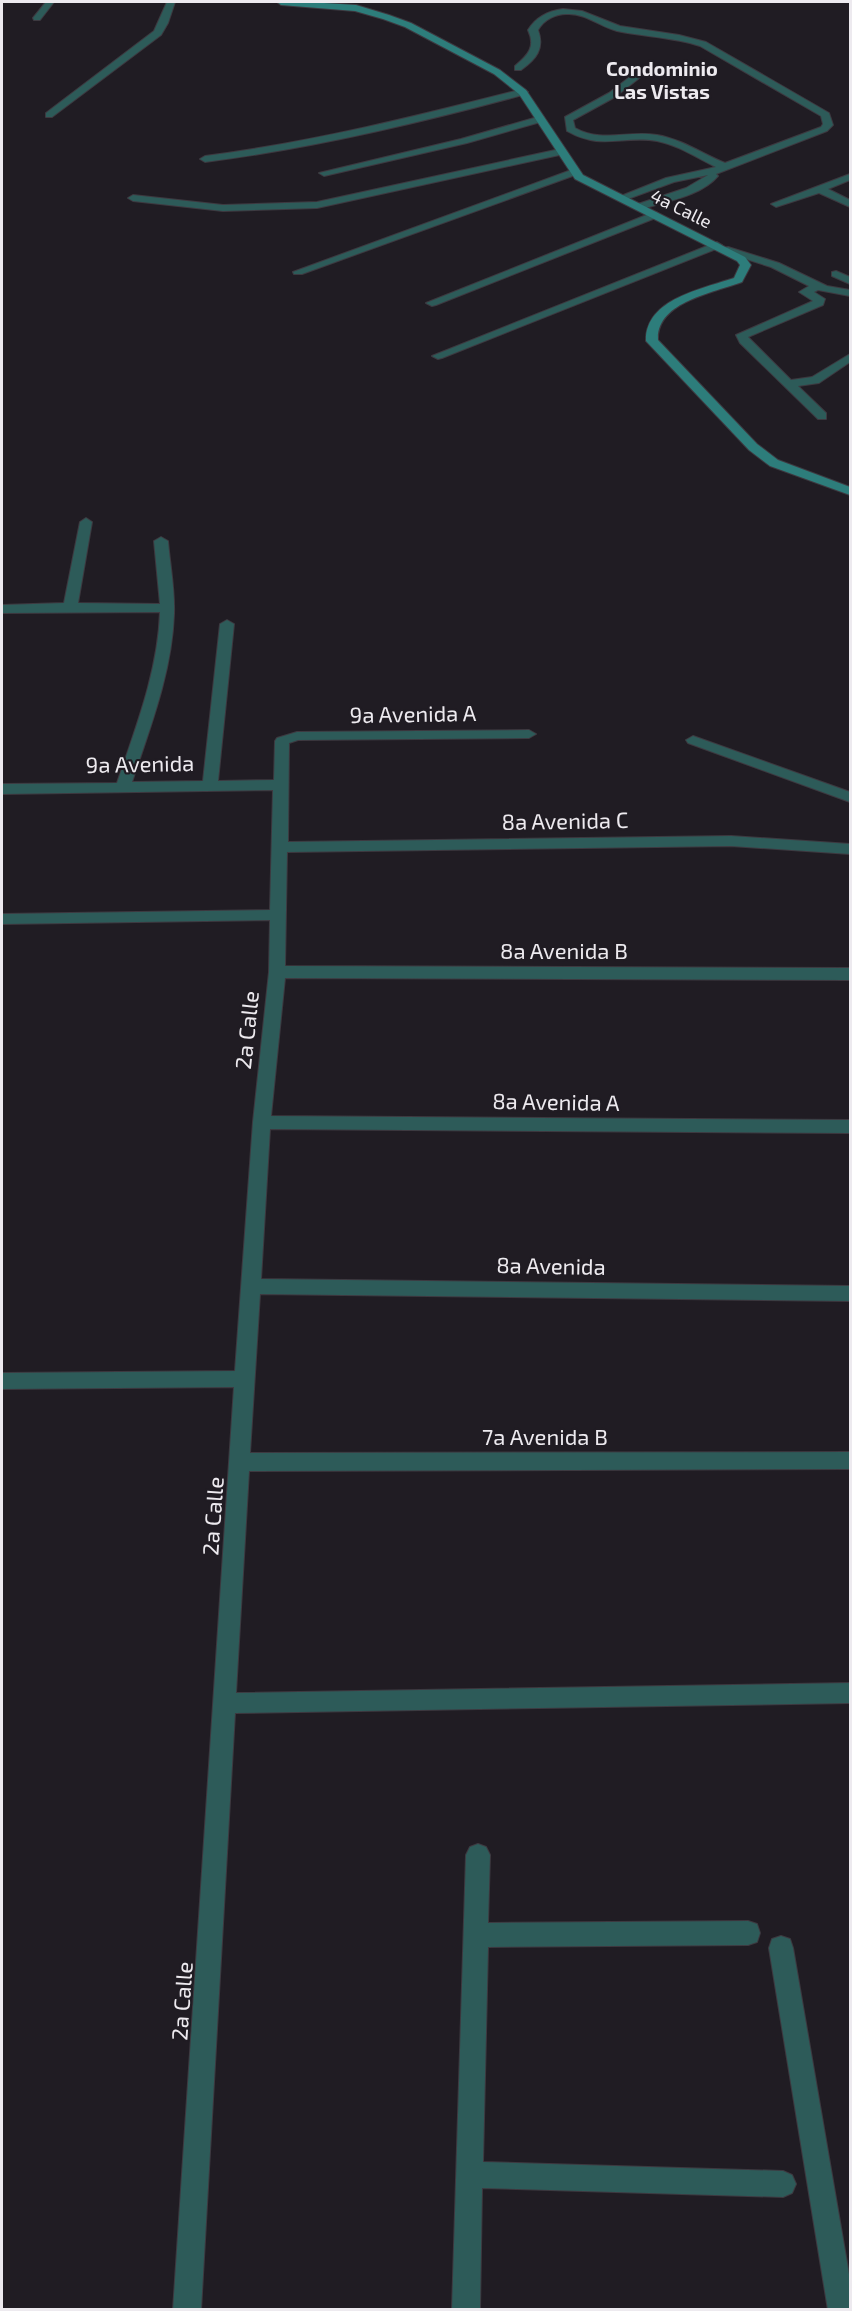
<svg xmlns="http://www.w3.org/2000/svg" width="852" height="2311" font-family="'Exo 2',sans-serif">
  <rect width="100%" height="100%" fill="#201c23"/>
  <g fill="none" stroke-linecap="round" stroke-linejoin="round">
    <!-- lane casing -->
    <g stroke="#3d3940" stroke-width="2">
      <path id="lane" d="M836 271 850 277V284L832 276V272Z"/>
    </g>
    <!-- street casing -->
    <g stroke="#3d3940" stroke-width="2">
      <path id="street" d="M46 2H54L40 20H34L33 18Z
        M167 2H175L168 23 161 35 52 117H46V113L154 31Z
        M563 9 582 11 620 26 679 35 706 42 829 113 833 125 827 131 716 174 718 176C701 196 667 201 643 209H635V205L686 188 708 175 674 182 625 200 616 198 666 178 716 167C697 158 678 145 657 141 622 135 602 151 567 131L565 117 609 93 644 66 652 68 615 97 573 120 575 128C602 143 628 130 657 135 681 139 703 154 725 163L821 127 823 124 821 116 700 46C673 37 645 37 617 31 601 27 586 14 569 14 557 13 544 19 538 30 545 49 536 59 521 70H515V66C528 55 536 47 528 30 536 17 548 11 563 9Z
        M523 89 528 92 526 94C420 123 314 148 205 162L200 159 205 156C313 142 417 116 523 89Z
        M541 116 544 117V121L467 143 324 176 319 173 461 139Z
        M560 149 564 150V154L317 208 223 211 133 201 128 198 133 195 223 205 317 202Z
        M574 169 579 172 578 174 302 274H294L293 272Z
        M850 174V180L828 189 850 200V207L819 193 776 207 771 204Z
        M654 212 658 213V217L436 305 432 306 426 303Z
        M717 242 722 245 721 247 442 358 438 359 432 356Z
        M728 247 779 263 827 286 850 290V296L818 290 814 292 825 299 823 305 748 337 791 380 812 377 850 354V362L819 383 798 386 826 413V419H818L740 343 736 335 813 301 799 292 809 286 771 267 724 252V248Z
        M86 518 92 522 78 603 160 604 154 541 161 537 168 541C170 565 175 590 174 614 172 672 150 728 132 782L203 781 220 624 227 620 234 624 218 781 274 780 275 741 277 738 297 732 529 730 536 734 529 738 298 740 289 743 288 842 731 836 850 844V854L731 846 287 852 285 966 850 968V980L285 978 271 1116 850 1120V1133L270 1129 261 1279 850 1286V1301L260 1294 250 1453 850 1452V1469L249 1471 236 1693 850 1683V1703L235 1713 201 2310H173L234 1387 2 1389V1373L235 1371 253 1122 269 972 270 920 2 924V914L270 910 273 790 2 794V784L117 783C136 727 158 671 160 612L2 613V605L64 603 80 522Z
        M693 736 850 792V802L688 743 686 740Z
        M478 1844 486 1847 490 1855 488 1923 748 1921 757 1924 760 1933 757 1942 748 1945 488 1947 483 2162 783 2171 792 2175 796 2184 792 2193 783 2197 482 2188 480 2310H452L466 1855 470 1847Z
        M781 1936 790 1939 793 1948 850 2280V2310H828L769 1948 772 1939Z"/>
    </g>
    <!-- secondary casing -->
    <g stroke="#3d3940" stroke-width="2">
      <path id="secondary" d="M277 2H308L356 5 389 15 411 23 500 70 526 90 583 175 745 257 751 265 742 282C713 293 656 302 658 340L757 444 778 460 850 487V495L770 466 749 450 646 341C645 299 702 289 734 278L740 265 737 261 575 179 519 94 494 74 405 27 383 19 355 11 281 5Z"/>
    </g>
    <!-- lane -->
    <use href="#lane" fill="#2d5b59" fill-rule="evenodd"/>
    <!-- street -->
    <use href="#street" fill="#2d5b59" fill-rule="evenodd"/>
    <!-- secondary -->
    <use href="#secondary" fill="#2d7d7b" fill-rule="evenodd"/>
  </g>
  <g text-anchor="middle" stroke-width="4.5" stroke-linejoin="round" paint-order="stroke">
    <!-- far-street labels -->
    <g font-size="18" fill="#edeaef" stroke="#201c23">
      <text transform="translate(681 209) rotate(26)" y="6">4a Calle</text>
    </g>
    <!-- far-neighbourhood labels -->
    <g font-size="20" font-weight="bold" fill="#edeaef" stroke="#201c23">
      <text x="662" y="76">Condominio<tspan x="662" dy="23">Las Vistas</tspan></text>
    </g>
    <!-- street labels -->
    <g font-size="22" fill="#edeaef" stroke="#201c23">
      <text transform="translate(413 714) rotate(-1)" y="8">9a Avenida A</text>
      <text transform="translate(140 764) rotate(-1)" y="8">9a Avenida</text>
      <text transform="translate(565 821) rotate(-1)" y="8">8a Avenida C</text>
      <text x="564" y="959">8a Avenida B</text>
      <text transform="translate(247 1030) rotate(-84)" y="8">2a Calle</text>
      <text transform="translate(556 1102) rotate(1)" y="8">8a Avenida A</text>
      <text transform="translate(551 1266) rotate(1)" y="8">8a Avenida</text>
      <text x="545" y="1445">7a Avenida B</text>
      <text transform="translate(213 1516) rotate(-86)" y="8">2a Calle</text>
      <text transform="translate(182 2001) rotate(-86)" y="8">2a Calle</text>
    </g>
  </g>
  <!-- border -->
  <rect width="852" height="2311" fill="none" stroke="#edeaef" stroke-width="6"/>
</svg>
